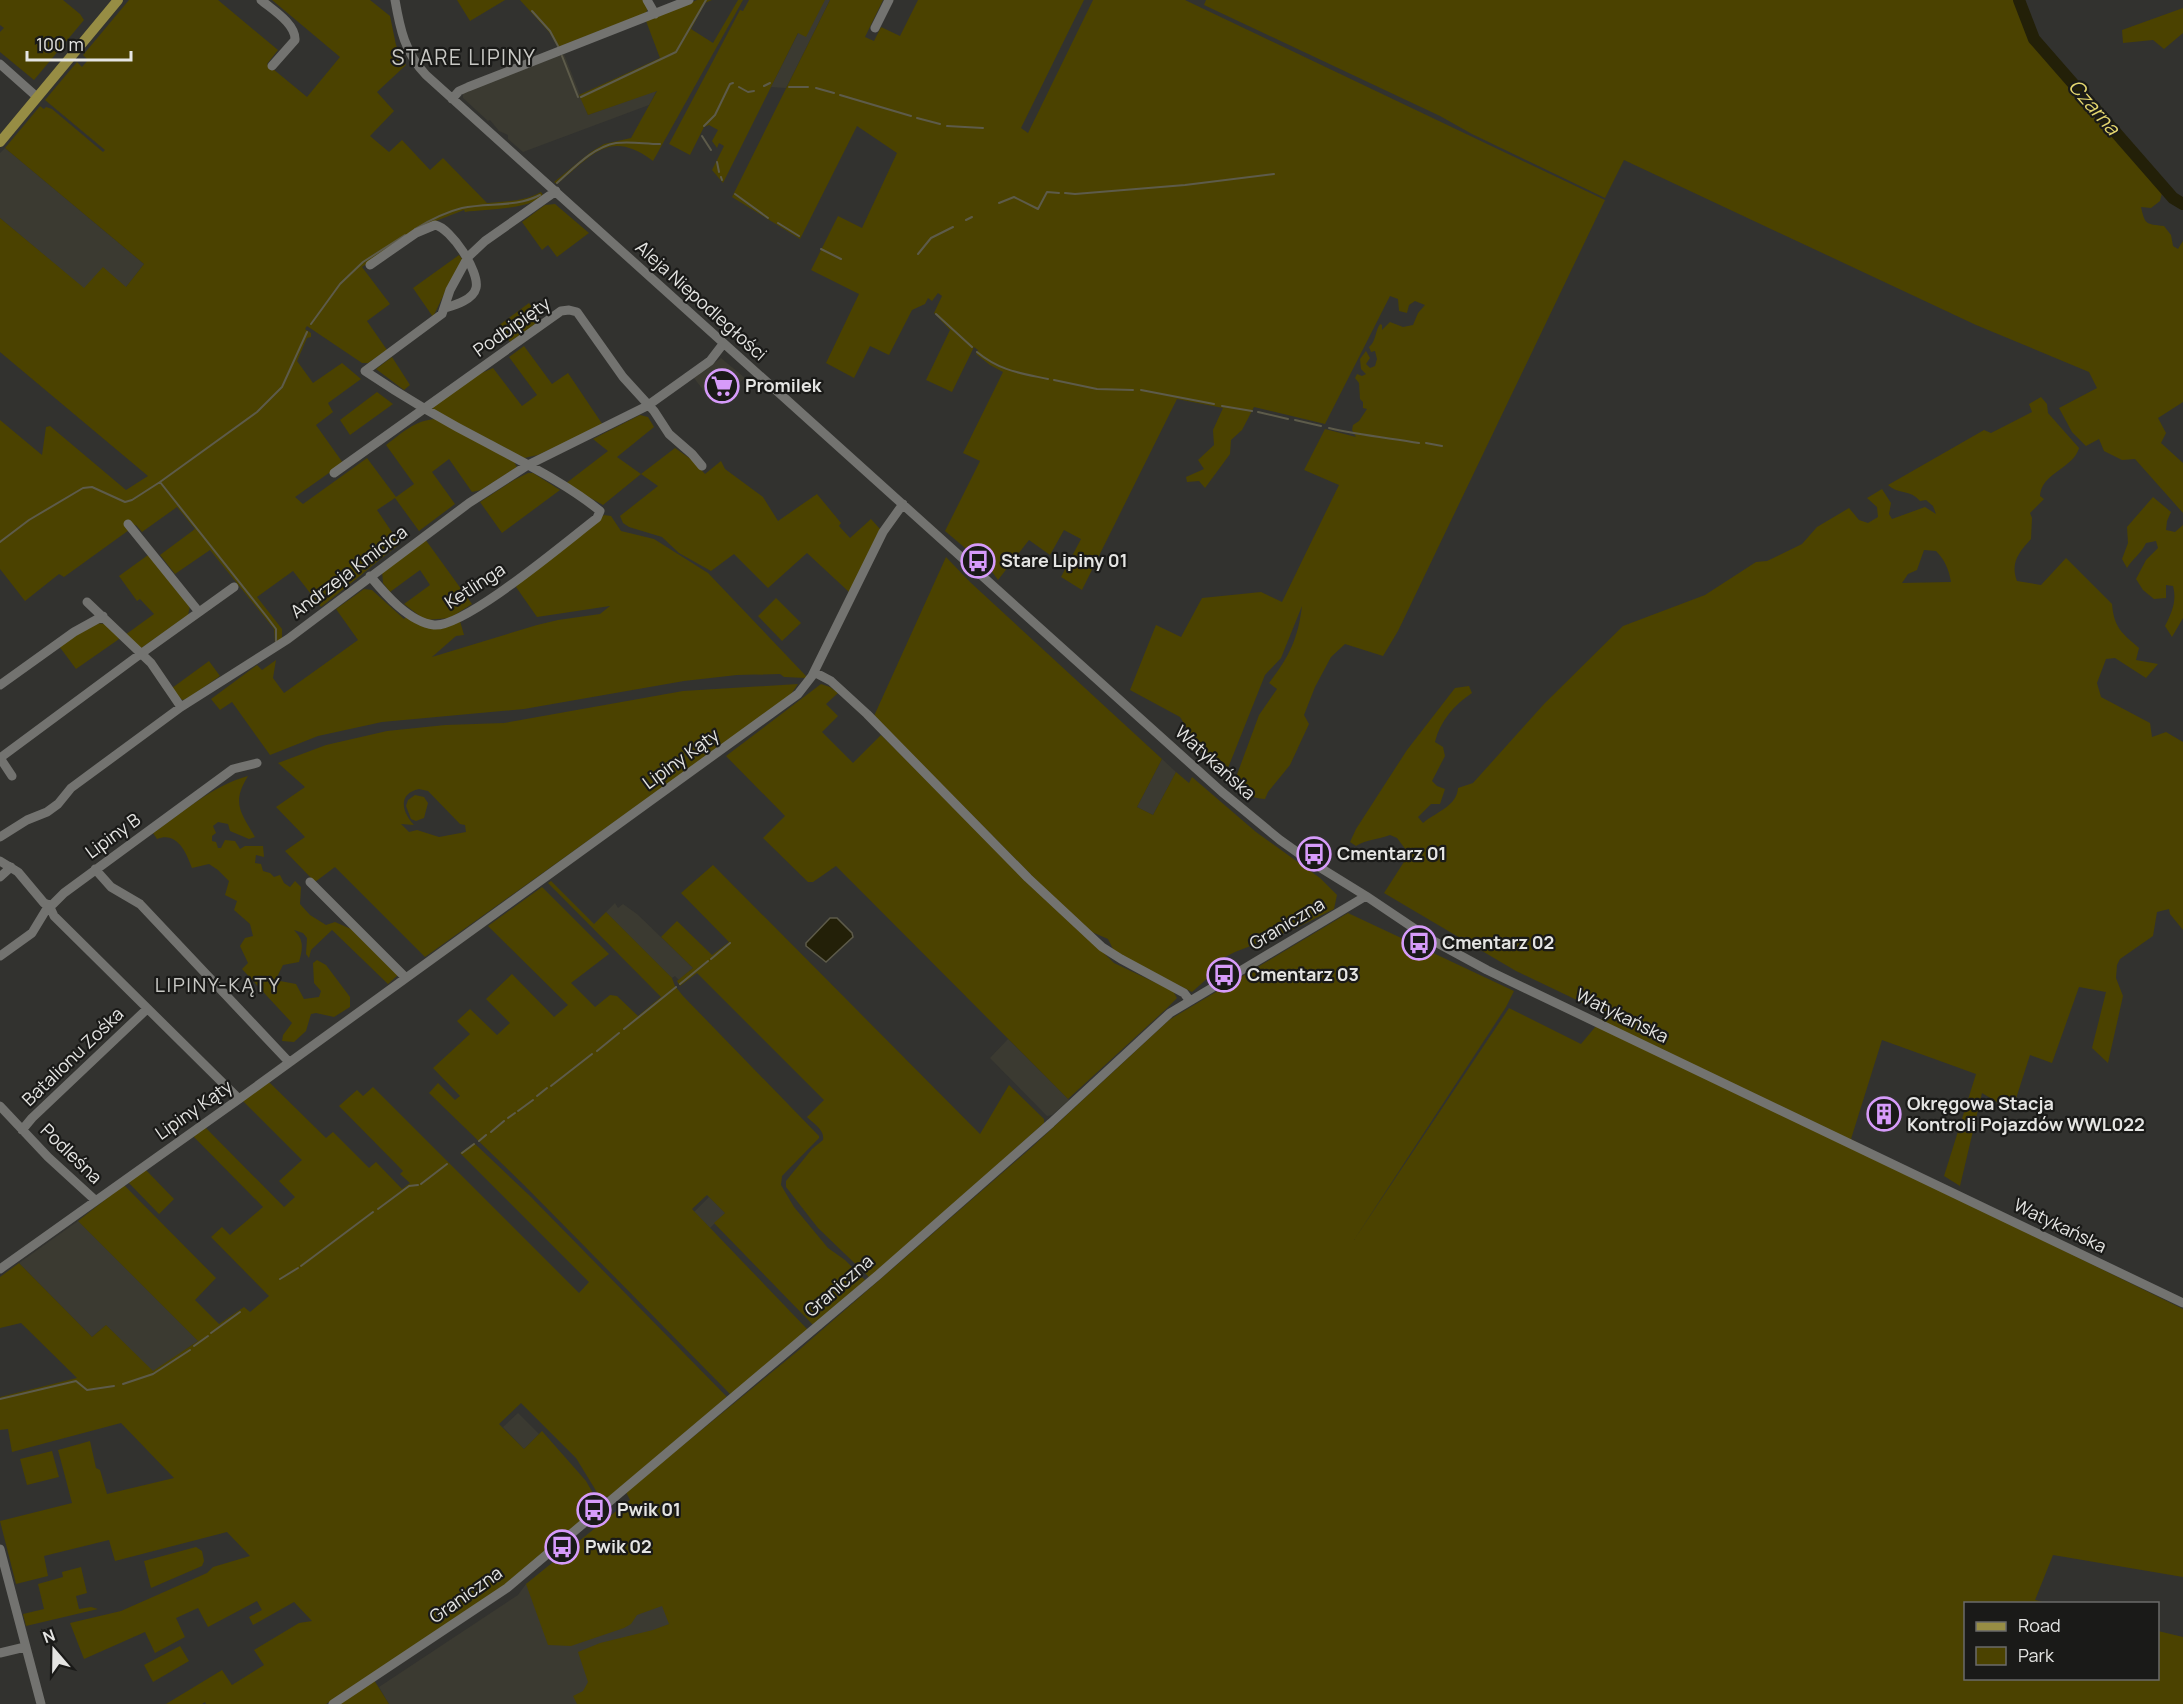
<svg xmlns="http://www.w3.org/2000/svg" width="2183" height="1704" font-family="Manrope,sans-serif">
  <rect width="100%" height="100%" fill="#32322f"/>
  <!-- built -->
  <path fill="#3b3a31" d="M815 0H830L786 88 771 87Z
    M564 54 588 115 657 90 649 105 523 152 508 139V135L499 131 490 120 488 121 463 98V92Z
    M5 148 144 264 126 287 84 289 0 218V153Z
    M721 358 745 378 713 403 694 378Z
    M1162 759 1176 772 1153 815 1137 807Z
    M615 903 618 908 623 904 637 914 693 968 679 980 675 976 672 978 606 912Z
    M1008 1039 1069 1100 1052 1115 1047 1116 990 1058Z
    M709 1197 725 1213 710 1228 694 1212Z
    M78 1221 198 1341 153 1372 106 1325 92 1337 19 1263Z
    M518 1413 539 1434 524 1449 503 1427Z
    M630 1500 705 1704H389L379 1687 518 1595 526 1584Z"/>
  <!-- green -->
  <path fill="#4b4200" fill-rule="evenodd" d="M0 0H63L80 14 84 20 34 80 0 52V32L4 28 0 25Z
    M129 0H218L278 50 267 64 307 97 340 57 272 0H370L390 16 396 45 406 65 377 92 394 111 370 136 389 152 402 140 430 170 443 158 487 203C507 201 522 202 541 192L543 195C530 210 486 209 465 212L464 210 423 226 362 267 390 304 367 321 387 350 368 363H362L307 326 305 329 311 333V337L307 338 297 361 313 383 342 363 361 379 328 403 333 412 316 425 343 463 295 497 303 504 367 458 396 497 414 484 386 445C402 433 415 420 436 419L513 460 517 467 481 490 472 492 449 459 432 472 455 504 419 531 395 498 377 510 400 544C373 564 349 586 321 607L293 571 257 597 282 629V638L275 643 274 629 210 550 175 574 160 555 195 529 177 507 142 532 136 525 64 577 59 574 25 601 0 569V420L42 455 46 427 50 426 126 490 148 476 0 352V218L84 288 103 267 126 287 144 264 5 148 40 106 44 109 46 107 52 109 103 152 105 150 45 100 77 62 82 67 88 60 83 55Z
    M457 0H505L470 21Z
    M520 0H644L648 8 646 13 558 47 549 32Z
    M697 0H712L705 3 691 29 713 43 738 0H743L653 161C609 128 592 156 557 184L554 182 591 152 604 144 631 138 657 91 588 115 579 95 660 58 646 21Z
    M749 0H825L806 37 798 33 723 183 712 170 724 146 719 143 717 148 712 141 718 130 709 125 704 127 690 155 669 144 740 10 743 11Z
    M830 0H883L865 37 874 41 881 27 900 36 918 0H1084L1021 128 1028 133 1093 0H1185L1605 200 1398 631 1383 656 1345 644 1331 657 1315 687 1304 715 1309 724 1290 765 1268 792 1265 799C1250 798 1242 793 1235 780L1259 715 1277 689 1269 683C1289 657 1298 639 1302 606L1281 658 1265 675 1228 768 1221 774 1207 761 1180 717 1130 690 1156 625 1181 637 1202 598 1261 592 1282 602 1339 485 1304 470 1325 429 1356 437 1352 430 1353 425 1359 421 1367 409 1363 408V402L1360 399 1359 383 1355 378 1357 374 1362 376 1366 374 1361 369 1360 359 1366 351 1370 358 1366 364 1370 368 1375 366 1377 359 1375 351 1371 352 1369 347C1376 342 1375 331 1380 324L1382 325V330L1390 322 1403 327 1413 325 1418 313 1425 305 1415 301 1409 305 1407 313 1399 311 1398 299 1390 296 1325 424 1254 407 1242 430 1231 440 1230 454 1205 488 1199 481 1187 482 1186 477 1204 469 1198 460 1214 445 1213 430 1223 408 1177 399 1082 590 1061 577 1081 539 1064 530 1050 555 1029 540 998 580 990 569 945 531 980 461 963 453 1003 372 990 365 976 354 978 350 974 347 952 392 926 380 950 330 934 313 942 296 938 293 932 301 928 298 925 304 912 310 889 355 870 346 854 378 826 363 859 294 811 270 838 216 862 228 897 153 857 126 800 239 732 197Z
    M1206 0H2015L2028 39 2162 193 2160 201 2151 208 2141 207C2145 225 2146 224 2164 226L2171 235 2173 246 2178 249 2183 241V402L2158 418 2166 433 2161 443 2183 463V513L2135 459 2122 460 2104 451 2099 439 2086 446 2072 432 2059 408 2097 388 2089 372 1976 325 1624 160 1605 198 1472 134 1440 116 1204 5Z
    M2183 8V33L2164 49 2153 40 2123 43 2122 30Z
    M555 204 589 233 557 257 548 245 542 250 522 222 545 205Z
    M459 255 463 260 447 288 433 317 413 288Z
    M529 303 541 320 510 342 498 326Z
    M524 346 552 384 568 373 603 425 538 455 524 458 433 410 432 405 477 375 493 368 522 406 537 395 509 357Z
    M392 357 410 385 404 390 376 369Z
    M377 392 393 404 350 435 340 420Z
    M2041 397 2047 404 2048 413 2079 448C2074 468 2041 473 2040 496L2044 499 2030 513 2032 518 2031 539C2019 552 2010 563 2017 581L2041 585 2066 558 2112 604C2114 628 2122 633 2139 648L2136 660 2158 664 2146 678 2115 658 2106 659 2097 683 2101 697 2150 723 2152 737 2166 732 2183 742V930L2170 914 2169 909 2157 912 2153 936 2120 959 2117 965 2116 978 2123 996 2108 1063 2092 1048 2106 992 2079 987 2052 1063 2030 1055 2012 1111 1982 1093 1960 1186 1944 1176 1976 1074 1882 1040 1851 1139 1934 1187 2183 1309V1577L2053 1555 2035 1600 2047 1603 1966 1604V1678H2158V1631L2183 1637V1704H577L573 1696 583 1691 588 1682 578 1652 600 1643 653 1630 669 1624 662 1606 637 1615 631 1624 624 1628 571 1646 548 1645 526 1584 630 1500 626 1492 799 1350 1031 1148 1169 1020 1348 913 1514 991 1506 1007 1354 1240 1509 1008 1581 1044 1606 1014 1516 971 1384 893 1409 854 1397 838 1390 835C1378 840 1367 839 1356 846L1350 842 1356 829 1407 750 1455 688 1469 686 1472 693C1454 705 1440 721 1435 742L1443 747 1445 756 1432 781 1437 786 1445 789 1440 804H1431L1418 817 1423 823C1436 812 1457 806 1458 788L1473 783 1544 704 1623 626 1705 595 1756 562 1767 561 1802 544 1817 527 1849 508 1859 520 1868 523 1878 517 1877 507 1867 498 1882 489 1891 503 1889 514 1892 519 1925 507 1936 514 1933 506 1926 500 1920 501C1910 489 1899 495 1888 485L1984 430 1991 433 2032 412 2029 404ZM1924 550 1936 551C1945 560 1949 570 1951 582L1902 583 1908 574 1917 570Z
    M640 415 648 417 654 427 617 457 641 474 675 448 692 460 705 474 721 461 725 469 763 497 778 521 817 494 841 523 839 526 850 538 871 519 880 529 849 592 807 553 768 588 734 554 711 571 679 553 662 537 629 527 623 523 620 516 658 486 641 474 603 505 565 484 608 451 593 439Z
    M528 473H533L560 490 502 533 480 502 514 480Z
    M2153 497 2171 512 2167 521 2166 530 2175 532 2183 525V618L2172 637 2165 626C2172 612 2177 601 2173 586L2166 585V598L2154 599 2143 590 2136 579 2146 560 2158 548 2156 541 2146 543C2141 554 2133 558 2127 568L2122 559 2128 543 2127 527Z
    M604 515 611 516 621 531 654 539 708 573 806 676V678L784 677 780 674 737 675 684 681 524 709 382 722 318 736 270 755 232 702 220 710 211 699 257 665 262 670 276 660 273 678 284 693 358 640 336 609 364 589 372 590 404 619 407 616 417 622 460 621 464 635 456 636 432 657 537 625 558 620 600 614 610 606 537 617 516 587 521 580Z
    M425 539 472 604 450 618 425 620 404 604 430 585 420 570 390 592 383 583 382 571Z
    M148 555 190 606 188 615 140 649 125 635 154 614 140 599 137 601 119 576Z
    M946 557 970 582 1162 759 1137 807 1153 815 1176 772 1189 783 1192 777 1256 832 1320 878 1337 895 1334 909 1292 930 1235 952 1211 964 1210 976 1192 992 1115 953 1108 939 1092 932 1052 896 874 716Z
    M776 598 801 623 782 641 758 616Z
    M95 623 105 624 122 637 76 669 59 646Z
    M209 661 220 676 187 699 182 700 172 688Z
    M798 684 789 697 425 957 335 867 315 882 285 851 305 837 276 807 305 787 278 763 326 745 387 731 445 725 504 723 683 691ZM419 789 428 791 460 824 465 825 466 832 439 837 417 830 409 832 401 824 414 825C402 812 397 794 419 789Z
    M821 684 830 687 838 693 826 704 838 716 822 732 853 763 881 735 1114 963 1173 991 1177 998 1165 1010 1068 1099 836 866 813 882H808L763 838 785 816 726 756Z
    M248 776C231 803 241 813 255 837L249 839 230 831 228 824 218 822 213 826 216 833 212 836V841L216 842 218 848H221L225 840 235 841 240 849 245 846H263L264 857 256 855 255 863 261 864 263 871 270 873 274 877 280 875 284 883 290 887 295 881 301 887 300 904 310 915 326 925 335 922 351 929 398 975 388 984 332 930 311 950 309 958 306 954 307 938 303 933 294 930C304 940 303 948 299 962L283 965 278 975 280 981 296 984 304 999 319 997 321 991 314 983 313 963 317 960 326 965 350 997V1007L334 1017 316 1013 311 1014 306 1031 294 1042 282 1041 283 1035 292 1023 242 969 248 963 240 946 245 938 253 936 250 924 234 910 237 901 225 895 229 881 218 870 209 864 192 868C186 852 177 831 157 839L153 833C182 813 213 785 248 776Z
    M415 795 424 797 428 803 424 818 416 821 411 819 406 806 408 800Z
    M713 865 980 1134 1009 1085 1044 1119V1123L870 1278 818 1228 786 1187V1181L812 1149 823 1140C825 1130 814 1124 807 1117L824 1100 697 973 680 986 677 981 693 968 661 937 677 921 712 955 729 942 681 893Z
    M551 881 594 924 606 912 672 978 675 986 683 996 819 1136V1138L782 1176 781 1185 794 1207 828 1248 845 1260 866 1281 814 1326 714 1223 725 1213 707 1195 692 1209 808 1330 731 1395 524 1185 429 1093 438 1083 455 1100 460 1096 433 1068 470 1034 457 1021 470 1009 497 1035 510 1023 486 999 512 974 554 1017 568 1005 488 926 542 887 609 954 571 983 595 1007 610 995 617 996 638 1016 661 997 548 883Z
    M267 1083H270L326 1138 333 1132 369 1168 376 1162 402 1189 410 1183 400 1174 403 1171 339 1106 357 1090 363 1096 373 1087 579 1293 589 1282 460 1153 474 1143 530 1196 727 1397 610 1496 603 1498 598 1494 576 1458 521 1403 499 1424 524 1449 542 1431 586 1481 598 1502 587 1511 577 1525 505 1585 326 1704H206L205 1702 202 1704H166L222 1670 232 1685 264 1665 254 1650 299 1623 312 1621 294 1602 253 1625 249 1617 262 1610 257 1601 208 1627 198 1608 176 1618 185 1637 155 1653 145 1632 84 1659 70 1623 121 1611 207 1573 213 1567 250 1556 227 1532 115 1561 109 1540 44 1556 48 1576 16 1584 0 1521 72 1503 58 1450 90 1441 96 1468 100 1470 107 1494 174 1478 121 1423 12 1452 8 1429 0 1430V1397L77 1378 21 1323 0 1328V1277L19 1263 92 1337 106 1325 153 1371 198 1341 78 1221 124 1185 216 1278 195 1300 219 1324 244 1307 250 1312 269 1296 211 1237 222 1227 230 1235 263 1207 193 1136 205 1127 284 1207 295 1197 279 1181 302 1160 242 1100Z
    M146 1170 174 1199 159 1214 128 1182Z
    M52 1451 59 1477 27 1485 20 1459Z
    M196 1547 202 1551 204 1561 202 1566 151 1588 144 1561Z
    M81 1567 87 1593 76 1596 79 1609 91 1607 98 1609 26 1626 23 1614 44 1609 38 1584 63 1577 62 1572Z
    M180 1646 189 1661 153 1682 144 1665Z
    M374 1680 389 1704H338Z"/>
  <!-- water -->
  <path fill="#232008" stroke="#5d5b4a" stroke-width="1.5" d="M830 918H837L852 933 853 937 826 962 806 946V943Z"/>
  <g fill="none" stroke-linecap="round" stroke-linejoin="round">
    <!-- stream -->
    <path stroke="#5d5b4a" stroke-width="2" d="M532 11 550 31 558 46
      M562 56 578 97
      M764 86 770 83
      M739 87 748 92 754 91
      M789 87H808
      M816 88 834 93
      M840 95 911 116
      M581 97 676 52 706 0
      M917 118 940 124
      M704 126 715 115 730 84 733 83
      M947 126 983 128
      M702 136 711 150
      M717 162 719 172
      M721 177 722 180
      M557 183C574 168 593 147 616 143 631 141 645 144 660 144
      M1065 193 1075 194 1185 185 1274 174
      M735 194 768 218
      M999 203 1014 197 1038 209 1047 192 1059 193
      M966 220 972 217
      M778 223 799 236
      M415 229C430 220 446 212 462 208 489 202 515 208 540 195
      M821 249 841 259
      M918 254 931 238 953 227
      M936 314 972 347
      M311 324 340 284 363 262 405 235
      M977 352C1000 371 1020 373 1048 379
      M1054 380 1097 389 1133 390
      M1141 390 1214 404
      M1222 406 1252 411
      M1258 412 1288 419
      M1295 420 1321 426
      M1329 428C1359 435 1389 438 1419 443
      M1426 443 1442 446
      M160 482 267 617 276 629V641
      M0 542 29 520 83 488 92 487 125 502 132 500 160 482 257 412 282 387 307 332
      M711 959 730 943
      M680 984 708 961
      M624 1029 676 987
      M597 1051 619 1033
      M551 1086 592 1054
      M537 1096 547 1088
      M518 1111 533 1100
      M508 1118 515 1113
      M491 1132 504 1121
      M479 1141 486 1135
      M462 1153 474 1144
      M421 1184 447 1164
      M378 1209 409 1186 418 1185
      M301 1266 373 1212
      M280 1279 298 1268
      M211 1333 240 1312
      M194 1346 208 1336
      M123 1384 153 1374 190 1350
      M0 1399 76 1381 87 1390 114 1386"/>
    <!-- river -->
    <path stroke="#232008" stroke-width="12" d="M2019 0 2034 39 2173 198 2183 204"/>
    <!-- minor -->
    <path stroke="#737370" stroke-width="9" d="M261 0C273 10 296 24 295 40L272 66
      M395 0C400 29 405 53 426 75L1222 792 1280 840 1311 862 1366 896 1430 939 1487 970 2183 1303
      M647 0 655 14
      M875 28 889 0
      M0 64 37 97
      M452 99 459 91 468 87 689 0
      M370 265 416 233 435 225C451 228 480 272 476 288 473 300 455 305 445 308
      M334 473 561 311 569 310 577 312 623 377 654 411 669 434 692 454 702 466
      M128 524 199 612
      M370 576C385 594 409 622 434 625 465 628 568 540 597 518L600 511C567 484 526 464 489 444 446 422 405 398 365 371L442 314 450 290 468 257 485 241 556 191
      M87 602 151 663 181 707
      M814 672 831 681 867 714 1028 878 1102 947 1121 959 1184 993 1190 1001
      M0 685 74 632 103 616
      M0 758 135 658 234 587
      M0 758 12 776
      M0 837 27 820 47 812 58 804 71 788 181 707 288 639 469 503 528 465 647 406 710 361 723 344
      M0 861 18 872 44 903 49 905 54 916 239 1099
      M95 869 111 887 140 904 289 1062
      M0 877 11 867
      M310 882 405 977
      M0 956 32 933 49 905 53 904 64 893 233 769 257 763
      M0 1106 48 1157 95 1200
      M22 1130 32 1118 147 1009
      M0 1269 239 1099 798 694 812 676 883 532 903 504
      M0 1549 41 1704
      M0 1653 25 1647
      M333 1704 507 1588 878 1275 1051 1123 1170 1013 1366 896"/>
    <!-- major -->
    <path stroke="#978d44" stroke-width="10" d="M0 142 118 0"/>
  </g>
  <!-- icons -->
  <defs>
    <g id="supermarket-ring" transform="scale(1.725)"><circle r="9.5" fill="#1a1a18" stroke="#d69bfa" stroke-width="1.5"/><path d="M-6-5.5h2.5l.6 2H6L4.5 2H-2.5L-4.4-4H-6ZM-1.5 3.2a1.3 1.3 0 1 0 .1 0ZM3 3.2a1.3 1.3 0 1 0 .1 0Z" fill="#d69bfa"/></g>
    <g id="bus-ring" transform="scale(1.725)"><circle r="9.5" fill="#1a1a18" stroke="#d69bfa" stroke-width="1.5"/><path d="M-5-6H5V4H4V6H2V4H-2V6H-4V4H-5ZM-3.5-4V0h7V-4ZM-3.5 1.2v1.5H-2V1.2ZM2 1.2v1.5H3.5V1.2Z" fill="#d69bfa"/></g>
    <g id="building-ring" transform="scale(1.725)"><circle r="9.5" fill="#1a1a18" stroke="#d69bfa" stroke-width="1.5"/><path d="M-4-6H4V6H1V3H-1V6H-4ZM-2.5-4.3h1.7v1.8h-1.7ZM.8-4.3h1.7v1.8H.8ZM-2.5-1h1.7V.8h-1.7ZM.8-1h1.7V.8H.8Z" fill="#d69bfa"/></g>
  </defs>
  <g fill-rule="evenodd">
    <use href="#supermarket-ring" x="722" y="386"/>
    <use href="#bus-ring" x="978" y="561"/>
    <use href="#bus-ring" x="1314" y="854"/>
    <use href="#bus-ring" x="1419" y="943"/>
    <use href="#bus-ring" x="1224" y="975"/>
    <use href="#building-ring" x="1884" y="1114"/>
    <use href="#bus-ring" x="594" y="1510"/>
    <use href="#bus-ring" x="562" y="1547"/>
  </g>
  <g text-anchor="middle" stroke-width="4.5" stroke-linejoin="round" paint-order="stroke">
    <!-- street labels -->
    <g font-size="18" fill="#e5e5e3" stroke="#1a1a18">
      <text transform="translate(701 301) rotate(42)" y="6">Aleja Niepodległości</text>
      <text transform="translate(512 327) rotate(-35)" y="6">Podbipięty</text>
      <text transform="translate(349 572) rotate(-37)" y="6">Andrzeja Kmicica</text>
      <text transform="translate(475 586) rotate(-33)" y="6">Ketlinga</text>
      <text transform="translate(681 759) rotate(-36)" y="6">Lipiny Kąty</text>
      <text transform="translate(1215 763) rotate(42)" y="6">Watykańska</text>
      <text transform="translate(113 836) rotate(-36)" y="6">Lipiny B</text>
      <text transform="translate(1287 924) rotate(-31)" y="6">Graniczna</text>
      <text transform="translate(1622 1016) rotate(26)" y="6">Watykańska</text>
      <text transform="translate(73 1057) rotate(-44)" y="6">Batalionu Zośka</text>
      <text transform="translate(194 1110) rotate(-35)" y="6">Lipiny Kąty</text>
      <text transform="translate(71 1154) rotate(44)" y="6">Podleśna</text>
      <text transform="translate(2060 1226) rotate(26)" y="6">Watykańska</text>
      <text transform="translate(839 1286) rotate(-41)" y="6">Graniczna</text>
      <text transform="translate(466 1595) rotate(-35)" y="6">Graniczna</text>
    </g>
    <!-- poi labels -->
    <g font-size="18" font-weight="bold" fill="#e5e5e3" stroke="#1a1a18" text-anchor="start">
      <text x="745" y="392">Promilek</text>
      <text x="1001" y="567">Stare Lipiny 01</text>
      <text x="1337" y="860">Cmentarz 01</text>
      <text x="1442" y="949">Cmentarz 02</text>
      <text x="1247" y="981">Cmentarz 03</text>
      <text x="1907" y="1110">Okręgowa Stacja<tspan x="1907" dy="21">Kontroli Pojazdów WWL022</tspan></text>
      <text x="617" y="1516">Pwik 01</text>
      <text x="585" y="1553">Pwik 02</text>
    </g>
    <!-- water labels -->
    <g font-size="20" font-style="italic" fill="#e4d66e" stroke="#1a1a18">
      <text transform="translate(2094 107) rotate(49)" y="7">Czarna</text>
    </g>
    <!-- neighbourhood labels -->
    <g font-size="20" letter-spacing="1.5" fill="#c9c9c5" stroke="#1a1a18">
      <text x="218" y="992">LIPINY-KĄTY</text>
    </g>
    <!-- quarter labels -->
    <g font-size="21" letter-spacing="1.5" fill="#c9c9c5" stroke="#1a1a18">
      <text x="464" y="65">STARE LIPINY</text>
    </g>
  </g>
  <!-- legend -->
  <rect x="1964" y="1602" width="195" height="78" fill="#1a1a18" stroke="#6b6b69" stroke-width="1.5"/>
  <rect x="1976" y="1622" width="30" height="9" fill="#978d44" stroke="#6b6b69" stroke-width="1.5"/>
  <text x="2018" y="1632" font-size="18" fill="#e5e5e3">Road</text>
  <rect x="1976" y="1647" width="30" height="18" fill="#4b4200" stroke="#6b6b69" stroke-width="1.5"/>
  <text x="2018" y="1662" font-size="18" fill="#e5e5e3">Park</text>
  <!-- north arrow -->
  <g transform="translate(54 1650) rotate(340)" stroke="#1a1a18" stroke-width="4.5" paint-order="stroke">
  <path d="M0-4.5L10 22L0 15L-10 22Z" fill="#e5e5e3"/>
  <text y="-9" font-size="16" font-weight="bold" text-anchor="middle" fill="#e5e5e3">N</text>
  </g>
  <!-- scale -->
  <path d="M27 51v9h104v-9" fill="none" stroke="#e5e5e3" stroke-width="3"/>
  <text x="36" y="51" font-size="18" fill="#e5e5e3" stroke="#1a1a18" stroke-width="4.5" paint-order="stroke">100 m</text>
</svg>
